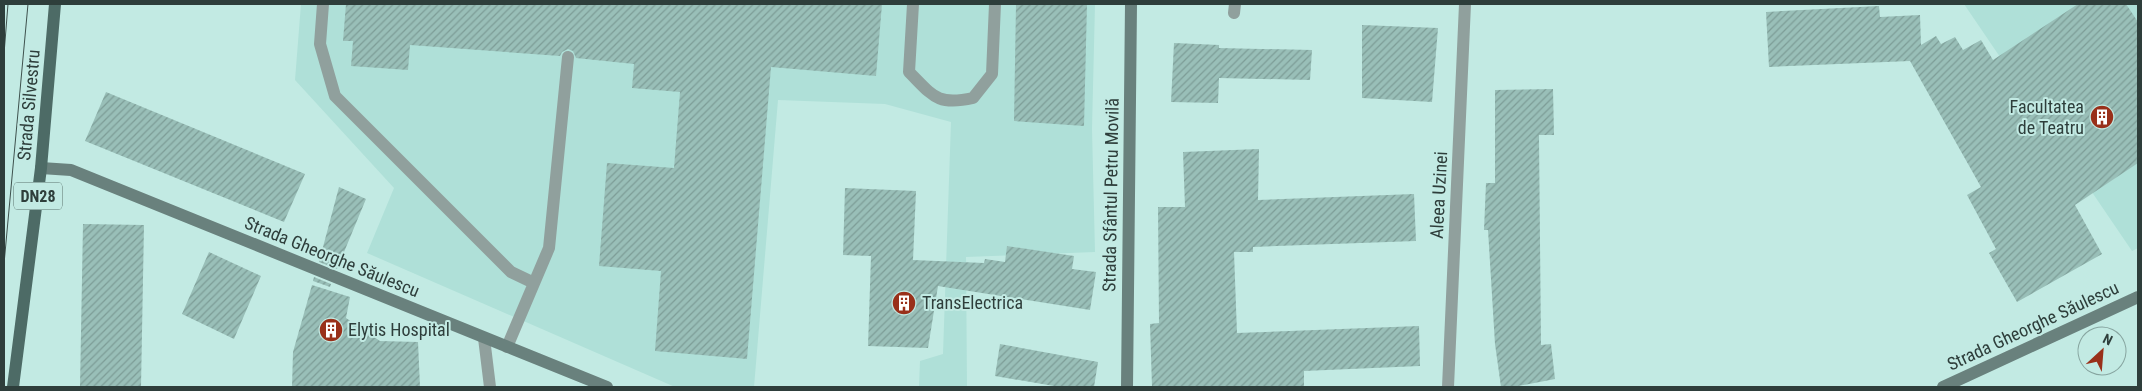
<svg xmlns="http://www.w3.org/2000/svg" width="2142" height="391" font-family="'Roboto Condensed',sans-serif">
  <defs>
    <pattern id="building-hatch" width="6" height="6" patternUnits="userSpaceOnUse" patternTransform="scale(1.25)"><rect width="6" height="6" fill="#99bfb8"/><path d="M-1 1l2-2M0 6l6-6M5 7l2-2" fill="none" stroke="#7d9d97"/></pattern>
  </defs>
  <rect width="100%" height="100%" fill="#c2eae3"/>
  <!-- built -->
  <path fill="#afe0d8" d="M301 4H1095L1092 129 1095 252 966 257 967 387H919L920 361 943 354 951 122 885 104 778 100 754 387H675L367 253 394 188 295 80Z
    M1964 4H2138V248L2132 251Z"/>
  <!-- building -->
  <path fill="url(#building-hatch)" d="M346 4H882L876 76 771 67 747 359 655 351 661 271 599 266 607 163 674 168 680 92 632 88 634 64 576 58 573 51 568 49 562 52 560 56 410 45 408 70 351 66 353 41H343Z
    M1016 4H1087L1084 126 1014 121Z
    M2078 4H2126L2138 22V163L2075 205 2102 254 2017 302 1989 253 1996 249 1967 195 1981 187 1910 61 1769 67 1766 12 1879 6 1880 17 1920 15 1921 45 1936 36 1941 44 1955 37 1963 50 1981 40 1993 60Z
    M1362 25 1438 28 1432 102 1362 98Z
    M1174 43 1219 45V48L1312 50 1310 80 1219 78 1218 103 1171 102Z
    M1553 89 1554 135H1539L1541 345 1551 344 1555 379 1513 387H1501L1495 344 1488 230H1484L1486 183H1495V90Z
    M106 92 305 174 284 222 85 141Z
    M1259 149 1258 200 1414 194 1416 241 1253 247V252H1234L1237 333 1419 326 1420 366 1304 371V387H1152L1150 324 1159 323 1158 207H1185L1183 152Z
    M339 187 366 199 337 269 319 262Z
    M845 188 916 191 913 260 984 263 985 259 1005 262 1007 246 1074 256 1072 269 1096 272 1090 310 938 286 928 348 868 346 871 256 843 255Z
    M83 224 144 225 141 387H80Z
    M209 252 261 276 234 339 182 314Z
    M314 277 331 284 330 287 313 281Z
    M312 285 350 297 346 318 380 341 418 342 420 387H292L293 352Z
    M1000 344 1098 362 1094 387H1060L995 376Z"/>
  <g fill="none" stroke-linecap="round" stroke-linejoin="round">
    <!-- lane -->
    <path stroke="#90a09d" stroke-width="12" d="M323 4 320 44 335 96 511 272 534 283
      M913 4 909 72C933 96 937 106 973 98L992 74 995 4
      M1234 13 1235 4
      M507 347 549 248 568 57"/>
    <!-- street -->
    <path stroke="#90a09d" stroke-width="12" d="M484 338 490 387
      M1448 387 1465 4"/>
    <!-- secondary -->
    <path stroke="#69817d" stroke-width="12" d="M41 168 71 170 607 387
      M1127 387 1131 4
      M1943 387 2138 297"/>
    <!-- primary -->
    <path stroke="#4d6b66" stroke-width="12" d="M13 387 41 168 55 4"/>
    <!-- tram -->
    <path stroke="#3e514d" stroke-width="1" d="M4 54 8 4
      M4 264 28 4"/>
  </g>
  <!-- icons -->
  <defs>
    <g id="building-disc" transform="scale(1.25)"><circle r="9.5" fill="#99301a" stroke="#c2eae3"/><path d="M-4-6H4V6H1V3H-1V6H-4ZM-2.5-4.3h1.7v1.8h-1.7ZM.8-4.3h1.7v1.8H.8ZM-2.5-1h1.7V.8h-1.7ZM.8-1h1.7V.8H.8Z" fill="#fff"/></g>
  </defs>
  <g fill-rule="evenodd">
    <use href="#building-disc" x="2102" y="117"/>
    <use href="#building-disc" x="904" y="303"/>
    <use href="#building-disc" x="331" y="330"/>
  </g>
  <g text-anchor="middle" stroke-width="4" stroke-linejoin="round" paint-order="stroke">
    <!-- shield labels -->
    <rect fill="#c2eae3" stroke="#5a726d" stroke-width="1" x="14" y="182.5" width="48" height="27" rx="4"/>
    <g font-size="16" font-weight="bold" fill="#2e3e3b">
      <text x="38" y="202">DN28</text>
    </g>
    <!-- street labels -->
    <g font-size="18" fill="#2e3e3b" stroke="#c2eae3">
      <text transform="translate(29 105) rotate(-85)" y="6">Strada Silvestru</text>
      <text transform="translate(1111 195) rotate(-89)" y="6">Strada Sfântul Petru Movilă</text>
      <text transform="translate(1439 195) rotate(-87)" y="6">Aleea Uzinei</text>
      <text transform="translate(332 257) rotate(22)" y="6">Strada Gheorghe Săulescu</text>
      <text transform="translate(2033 326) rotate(-25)" y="6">Strada Gheorghe Săulescu</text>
    </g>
    <!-- poi labels -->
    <g font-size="18" fill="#2e3e3b" stroke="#c2eae3" text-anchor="start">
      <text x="2084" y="113" text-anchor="end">Facultatea<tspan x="2084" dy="21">de Teatru</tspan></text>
      <text x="922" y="309">TransElectrica</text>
      <text x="348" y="336">Elytis Hospital</text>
    </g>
  </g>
  <!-- border -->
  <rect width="2142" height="391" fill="none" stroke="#2e3e3b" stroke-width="10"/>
  <!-- north arrow -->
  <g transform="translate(2102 351) rotate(26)"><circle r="24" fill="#c2eae3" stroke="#87a5a0"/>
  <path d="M0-4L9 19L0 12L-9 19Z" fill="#99301a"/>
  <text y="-8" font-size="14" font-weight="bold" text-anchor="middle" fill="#2e3e3b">N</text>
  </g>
</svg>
